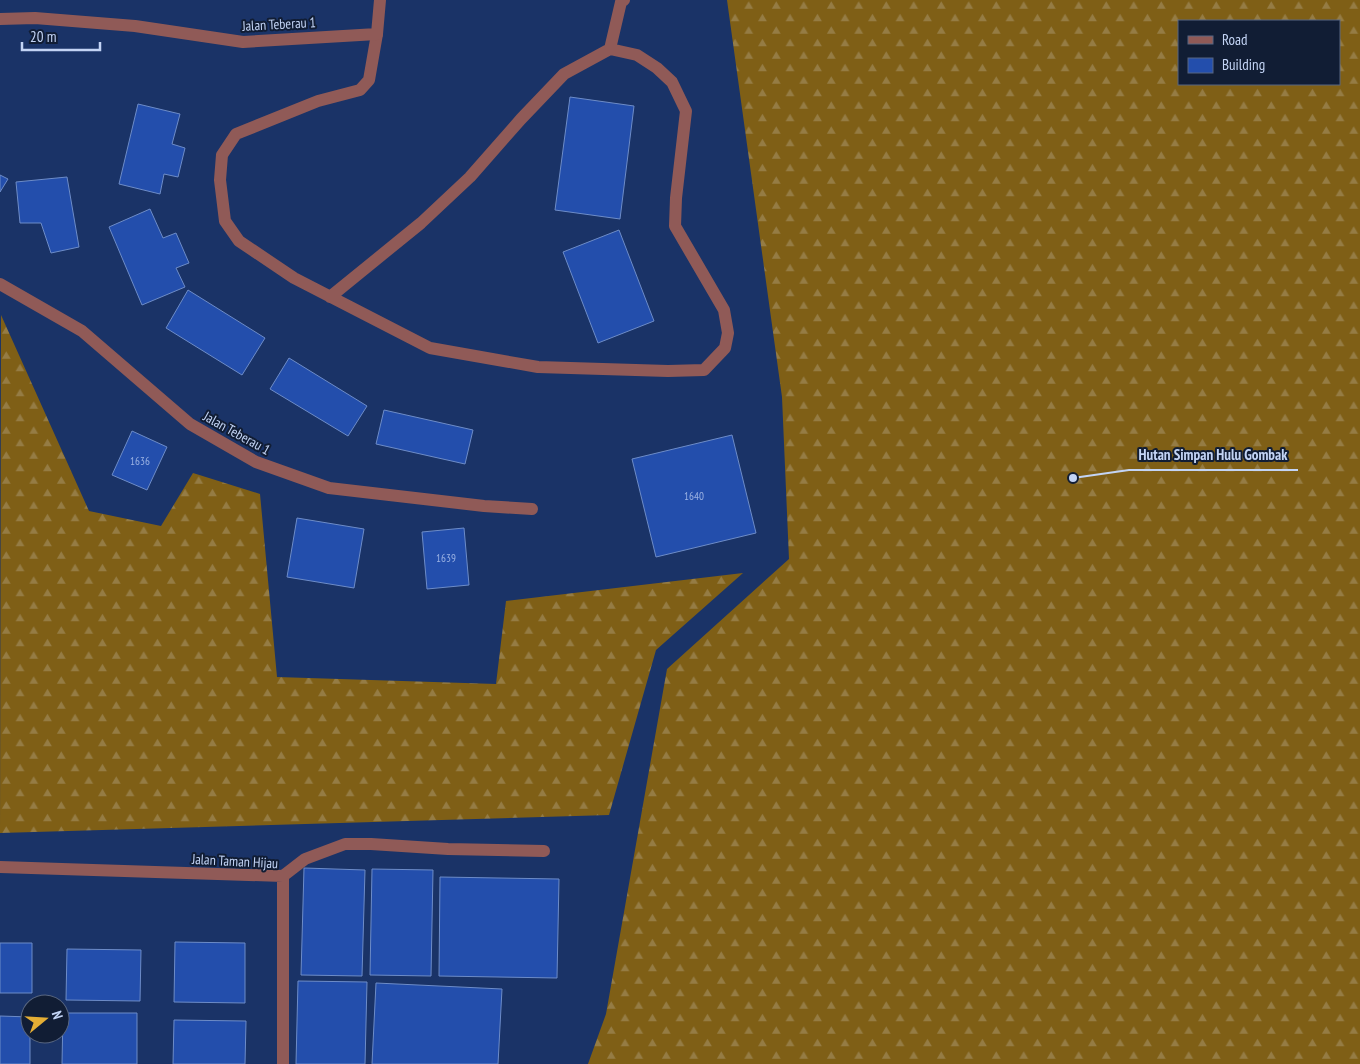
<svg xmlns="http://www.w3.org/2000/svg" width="1360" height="1064" font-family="'PT Sans Narrow',sans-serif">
  <defs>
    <pattern id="forest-firs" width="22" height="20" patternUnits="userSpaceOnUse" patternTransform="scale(1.25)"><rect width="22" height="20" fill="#7f5f16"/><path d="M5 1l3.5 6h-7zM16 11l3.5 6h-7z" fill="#957c44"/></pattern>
  </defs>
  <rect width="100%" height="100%" fill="#1a3367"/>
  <!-- forest -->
  <path fill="url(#forest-firs)" fill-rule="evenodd" d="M727 0H1360V1064H588L606 1014 667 669 789 559 782 397ZM1179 21H1339V84H1179Z
    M1 315 89 511 161 526 193 473 260 494 277 677 496 684 506 601 743 573 656 650 609 815 0 833Z"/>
  <!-- building -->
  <path fill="#234eac" stroke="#6d8cc8" d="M570 97 634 106 620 219 555 210Z
    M138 104 180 114 172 144 185 148 178 177 164 174 160 194 119 184Z
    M0 175 8 179 0 192Z
    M67 177 79 247 51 253 41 223H20L16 182Z
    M150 209 163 238 176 233 189 263 176 268 185 287 142 305 109 227Z
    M619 230 654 321 598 343 563 252Z
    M188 290 265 338 242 375 166 328Z
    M289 358 367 406 348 436 270 389Z
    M384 410 473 430 465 464 376 444Z
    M132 431 167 447 147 490 112 475Z
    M732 435 756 533 656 557 632 459Z
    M297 518 364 529 354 588 287 577Z
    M464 528 469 585 427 589 422 532Z
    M304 868 365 870 362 976 301 975Z
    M372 869 433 870 431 976 370 975Z
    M440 877 559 879 557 978 439 976Z
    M175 942 245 943V1003L174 1002Z
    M0 943H32V993H0Z
    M67 949 141 950 140 1001 66 1000Z
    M298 981 367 982 365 1064H296Z
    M376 983 502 989 498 1064H372Z
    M63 1013H137V1064H62Z
    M0 1016 30 1017V1064H0Z
    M174 1020 246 1021 245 1064H173Z"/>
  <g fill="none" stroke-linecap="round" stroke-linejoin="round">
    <!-- lane -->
    <path stroke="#905a57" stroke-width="12" d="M610 49 621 2 624 0
      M330 297 421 223 470 177 521 119 564 74 610 49 637 55 657 68 672 82 686 111 676 198 675 226 724 310 728 333 725 348 704 370 668 371 538 367 430 348 294 278 239 241 225 221 220 180 222 155 236 134 318 101 360 90 369 80 377 34"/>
    <!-- street -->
    <path stroke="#905a57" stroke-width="12" d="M0 19 35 18 135 26 243 42 377 34 380 0
      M0 284 82 331 190 424 256 462 329 488 484 506 532 509
      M0 867 283 876
      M283 876 305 859 345 844H371L448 849 544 851
      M283 1064V876"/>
  </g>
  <g text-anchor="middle" stroke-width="4" stroke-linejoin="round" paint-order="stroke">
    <!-- number labels -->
    <g font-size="11" fill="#9bb2e3">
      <text x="140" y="465">1636</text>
      <text x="694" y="500">1640</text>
      <text x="446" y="562">1639</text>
    </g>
    <!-- street labels -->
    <g font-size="14" fill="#c3d4f5" stroke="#111d34">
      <text transform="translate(279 24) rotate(-3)" y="5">Jalan Teberau 1</text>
      <text transform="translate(237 433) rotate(29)" y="5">Jalan Teberau 1</text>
      <text transform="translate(235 861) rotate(3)" y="5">Jalan Taman Hijau</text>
    </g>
  </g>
  <!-- callouts -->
  <path fill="none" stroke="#c3d4f5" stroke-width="2" d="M1073 478L1129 470H1298"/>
  <circle fill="#c3d4f5" stroke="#111d34" stroke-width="2" cx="1073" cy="478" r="5"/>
  <g font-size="15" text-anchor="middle" font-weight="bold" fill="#c3d4f5" stroke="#111d34" stroke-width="4" stroke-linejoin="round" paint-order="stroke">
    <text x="1213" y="460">Hutan Simpan Hulu Gombak</text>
  </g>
  <!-- legend -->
  <rect x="1178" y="20" width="162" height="65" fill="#111d34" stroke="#586681"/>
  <rect x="1188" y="36" width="25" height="8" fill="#905a57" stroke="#586681"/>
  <text x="1222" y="45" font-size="15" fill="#c3d4f5">Road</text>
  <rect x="1188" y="58" width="25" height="15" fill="#234eac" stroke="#586681"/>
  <text x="1222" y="70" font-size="15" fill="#c3d4f5">Building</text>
  <!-- north arrow -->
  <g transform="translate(45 1019) rotate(72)"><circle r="24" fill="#111d34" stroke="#586681"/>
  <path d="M0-4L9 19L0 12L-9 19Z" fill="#e4ae35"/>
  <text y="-8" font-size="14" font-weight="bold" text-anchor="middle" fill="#c3d4f5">N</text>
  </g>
  <!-- scale -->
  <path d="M22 42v8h78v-8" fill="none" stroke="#c3d4f5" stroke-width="2.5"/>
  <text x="30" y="42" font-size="15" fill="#c3d4f5" stroke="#111d34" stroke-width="4" paint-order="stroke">20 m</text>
</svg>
